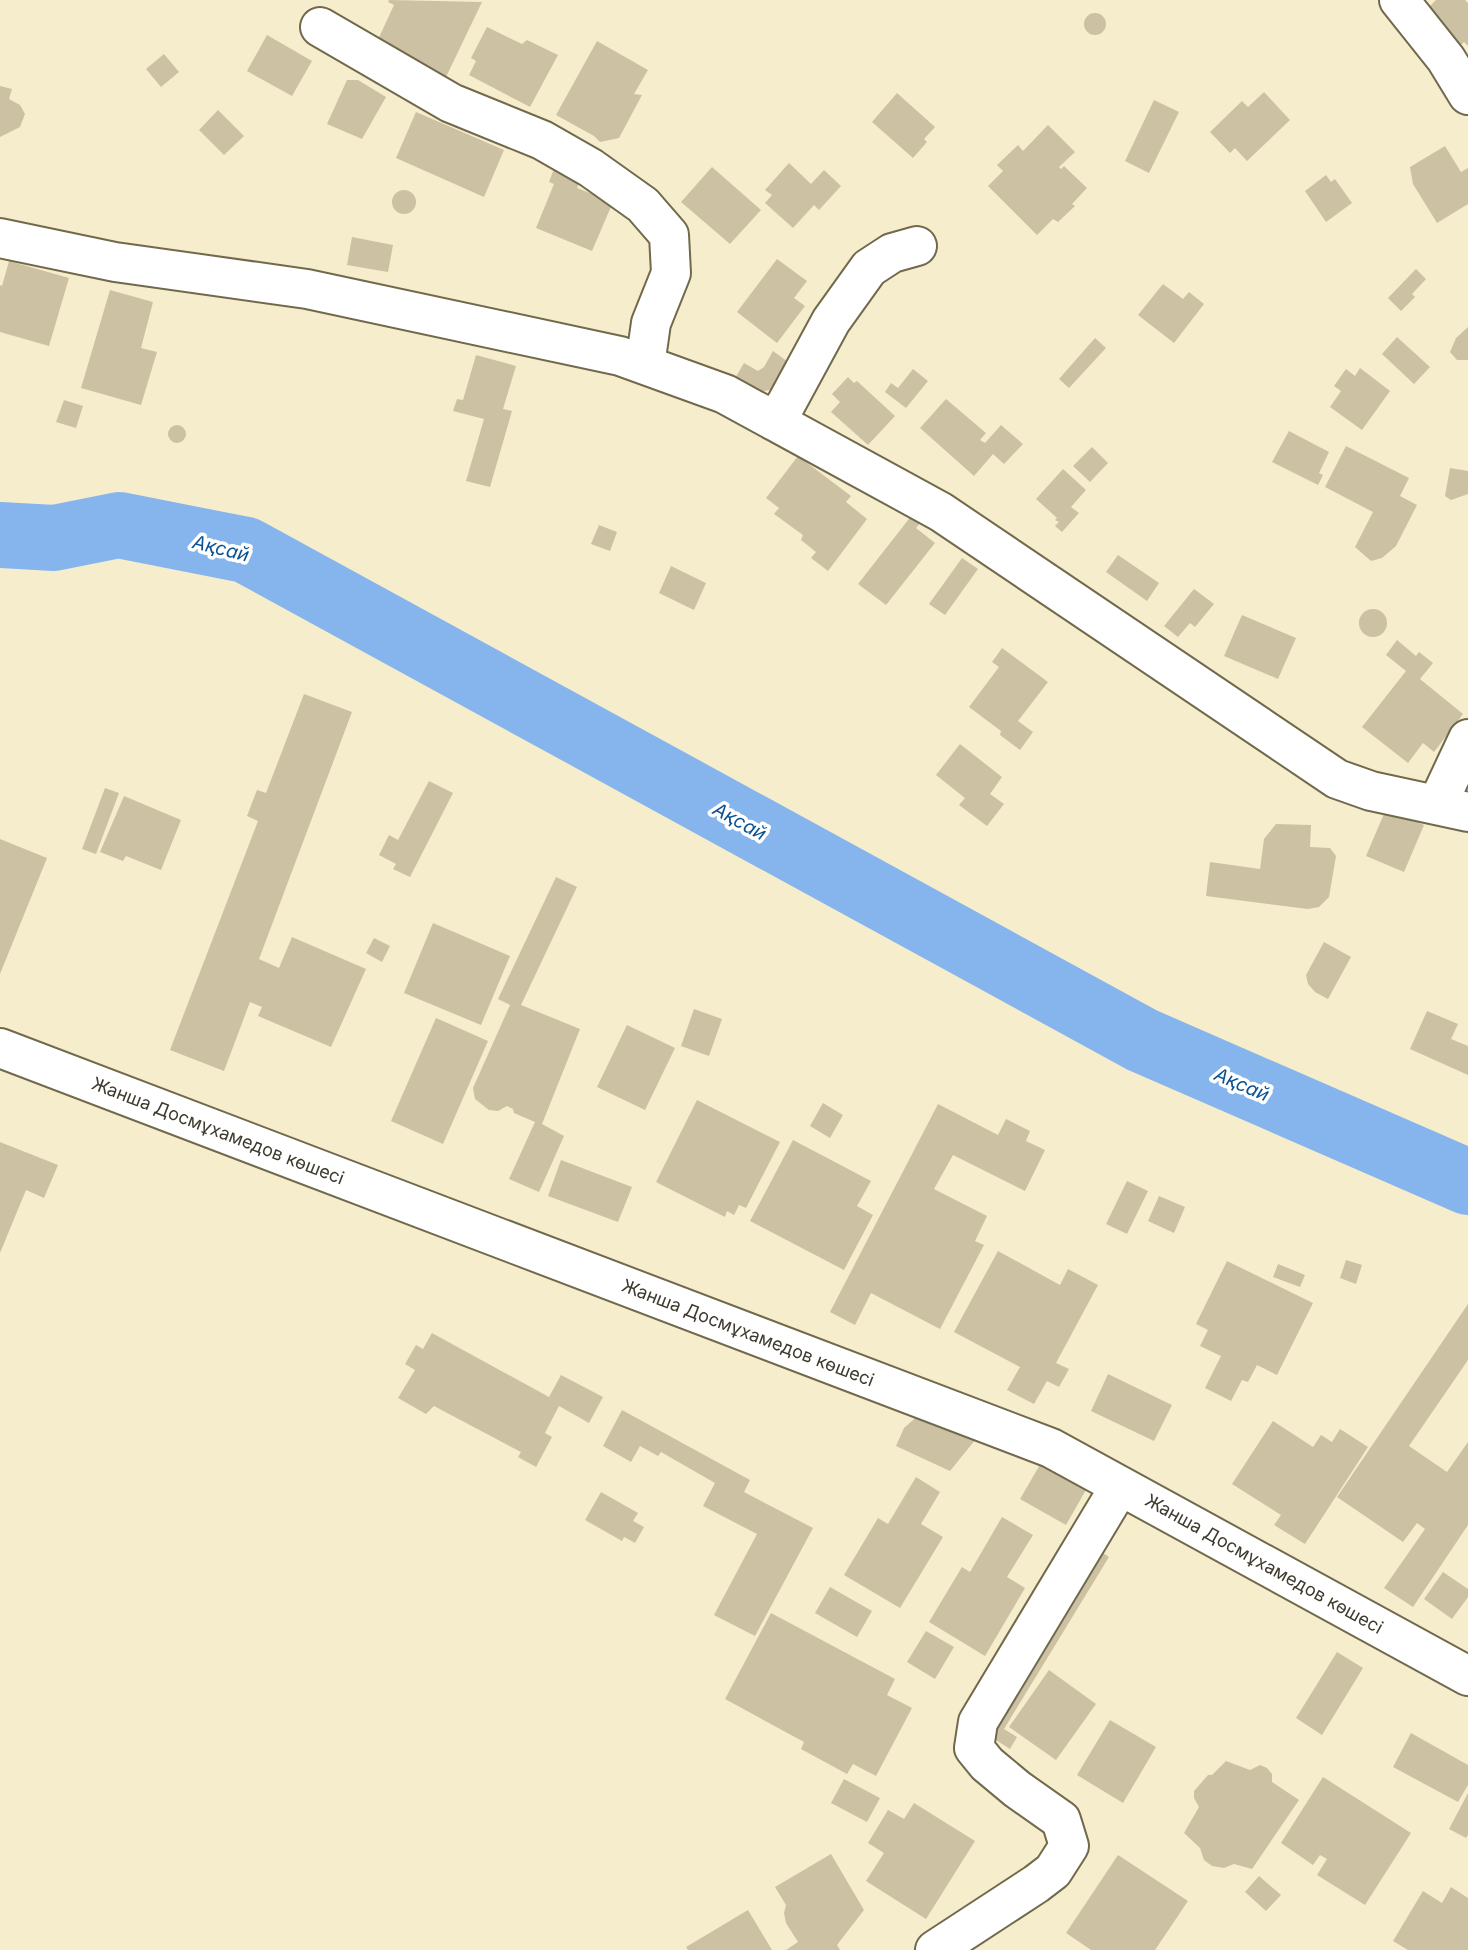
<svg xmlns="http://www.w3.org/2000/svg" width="1468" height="1950" font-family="Inter,sans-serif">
  <rect width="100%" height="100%" fill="#f6edcc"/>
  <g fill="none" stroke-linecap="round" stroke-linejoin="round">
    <!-- river -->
    <path stroke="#85b5ec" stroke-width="66" d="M0 535 54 538 119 525 246 550 1142 1040 1468 1182"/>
  </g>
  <!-- building -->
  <path fill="#ccc2a3" d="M389 0 482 2 446 77 376 44 394 5 388 2Z
    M1436 0H1465L1468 3V46L1464 42 1455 51 1420 16Z
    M1084 24a11 11 0 1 1 22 0a11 11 0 1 1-22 0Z
    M487 27 522 44 527 40 558 55 530 107 469 75 476 61 471 58Z
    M267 35 312 61 292 96 247 71Z
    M597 41 648 70 634 94 642 95 619 138 600 142 594 136 556 115Z
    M164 54 179 72 161 87 146 69Z
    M347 80H358L386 97 362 139 327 124Z
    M0 86 12 89 9 99 20 105 25 114 20 127 0 137Z
    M1264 92 1290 120 1247 161 1235 148 1230 153 1210 132 1242 101 1248 107Z
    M897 93 935 127 924 139 927 142 913 158 872 122Z
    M1154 100 1179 112 1149 173 1125 161Z
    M218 110 244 136 224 155 199 130Z
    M416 112 504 150 484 197 396 158Z
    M1048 125 1075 152 1059 167 1061 169 1064 166 1087 188 1072 204 1075 206 1058 222 1053 219 1037 235 988 186 1003 171 997 165 1018 145 1023 151Z
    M1445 146 1461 172 1468 168V204L1437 223 1413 184 1410 167Z
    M789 163 811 184 824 170 841 186 819 210 814 205 793 228 765 203 772 195 765 190Z
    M555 166 581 177 577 188 613 202 592 251 536 228 554 184 549 182Z
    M712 167 761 210 730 244 681 202Z
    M1326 175 1331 182 1335 179 1352 203 1326 222 1305 191Z
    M392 202a12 12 0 1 1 24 0a12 12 0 1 1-24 0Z
    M352 237 393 245 388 272 347 265Z
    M777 259 807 281 794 298 805 306 777 343 737 312Z
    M9 261 69 278 49 346 0 332V285L2 286Z
    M1416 269 1426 279 1412 294 1415 297 1401 311 1388 298Z
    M1163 284 1183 299 1189 292 1204 304 1174 343 1138 315Z
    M110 290 153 302 141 348 157 352 141 405 81 388Z
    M1468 327V360H1457L1450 352 1456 338Z
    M1397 337 1430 367 1414 384 1382 354Z
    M1095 338 1106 348 1069 388 1059 379Z
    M773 351 795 367 778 388 760 392 734 380 744 363 758 371 764 367Z
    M476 355 516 366 503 409 512 411 490 487 466 481 484 419 453 411 457 399 463 400Z
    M1360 368 1390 391 1362 430 1330 407 1341 391 1334 386 1346 369 1355 376Z
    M913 369 928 381 906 408 885 392 891 383 898 388Z
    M848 377 854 383 857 381 895 416 868 445 831 412 840 402 832 394Z
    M946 399 986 433 980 440 985 443 1001 425 1023 444 1004 464 993 454 974 476 920 428Z
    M64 400 83 406 76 428 56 422Z
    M168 434a9 9 0 1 1 18 0a9 9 0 1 1-18 0Z
    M1289 431 1329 452 1319 473 1323 475 1318 485 1272 462Z
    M1346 446 1409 478 1400 496 1417 505 1396 546 1382 558 1371 561 1355 547 1373 512 1325 487Z
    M1092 447 1108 463 1090 482 1073 466Z
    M798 456 851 496 846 502 867 519 828 571 811 558 816 552 801 540 803 535 774 514 779 508 766 498Z
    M1450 468 1468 471V494L1451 500 1445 496Z
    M1063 469 1086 490 1071 507 1079 513 1062 532 1055 526 1059 522 1055 520 1057 518 1036 499Z
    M912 515 921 522 916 528 935 543 886 605 858 584Z
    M599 525 617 532 610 551 591 544Z
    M1118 555 1159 583 1147 601 1106 572Z
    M962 558 978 569 945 615 929 604Z
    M671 566 706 583 694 610 659 593Z
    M1194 589 1214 604 1195 627 1190 623 1178 637 1164 626Z
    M1359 623a14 14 0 1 1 28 0a14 14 0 1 1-28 0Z
    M1242 615 1296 638 1278 679 1224 656Z
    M1397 640 1416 656 1419 652 1433 663 1420 679 1463 714 1434 752 1423 743 1408 763 1362 727 1406 671 1386 655Z
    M1002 648 1048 682 1018 721 1033 732 1020 750 1000 735 1001 731 969 707 999 667 992 662Z
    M304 694 352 712 259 959 279 968 292 937 366 969 331 1047 258 1016 262 1007 250 1002 224 1071 170 1050 258 821 247 816 257 790 266 793Z
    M960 744 1002 777 990 794 1004 804 987 826 959 805 965 798 936 775Z
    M429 781 453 793 410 877 393 869 396 864 379 855 389 835 398 840Z
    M105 788 119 793 96 854 82 849Z
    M124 796 181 820 161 870 126 856 123 861 100 852Z
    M1386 809 1424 825 1404 872 1366 856Z
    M1276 824 1311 825 1310 847 1330 848 1336 856 1329 897 1319 907 1308 909 1206 896 1210 862 1260 869 1264 839Z
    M0 839 47 858 0 974Z
    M556 877 577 887 521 1005 580 1029 542 1124 564 1136 539 1192 509 1179 535 1122 514 1113 513 1109 507 1106 498 1111 489 1110 475 1099 473 1088 510 1005 498 999Z
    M433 923 510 956 481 1025 404 993Z
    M374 938 390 946 382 962 366 953Z
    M1324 942 1351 957 1328 999 1315 992 1308 984 1306 975Z
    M694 1009 722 1019 709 1056 681 1046Z
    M1427 1011 1458 1024 1451 1039 1468 1046V1075L1410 1049Z
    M436 1018 488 1041 443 1144 391 1121Z
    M627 1025 675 1048 645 1110 597 1087Z
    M697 1100 780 1142 746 1208 739 1205 734 1215 727 1211 725 1217 656 1182Z
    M823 1103 843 1115 830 1138 810 1126Z
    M938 1104 998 1135 1006 1119 1030 1131 1026 1141 1045 1150 1025 1191 953 1155 934 1189 987 1216 975 1241 984 1245 940 1329 871 1293 855 1325 830 1312Z
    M793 1140 871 1181 857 1206 873 1215 844 1270 750 1221Z
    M0 1142 58 1165 44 1198 26 1190 0 1253Z
    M561 1160 632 1187 618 1222 548 1196Z
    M1127 1181 1148 1191 1127 1234 1106 1224Z
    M1159 1196 1185 1207 1174 1233 1148 1221Z
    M998 1251 1060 1285 1068 1269 1098 1285 1056 1363 1069 1369 1059 1387 1047 1381 1034 1404 1007 1390 1020 1367 954 1332Z
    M1346 1260 1362 1265 1356 1284 1340 1278Z
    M1227 1261 1313 1303 1277 1375 1257 1365 1248 1382 1242 1380 1231 1401 1205 1388 1221 1356 1200 1346 1208 1330 1196 1324Z
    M1278 1264 1305 1275 1300 1287 1273 1277Z
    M1468 1304V1360L1409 1446 1447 1472 1468 1442V1525L1413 1607 1384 1588 1425 1529 1417 1523 1403 1542 1337 1497Z
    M432 1333 549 1397 561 1375 603 1397 589 1423 559 1406 545 1433 552 1437 536 1467 518 1457 521 1452 434 1406 426 1414 398 1398 415 1370 405 1364 416 1345 423 1349Z
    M1108 1374 1172 1405 1154 1441 1091 1411Z
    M622 1410 750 1480 744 1492 813 1528 755 1636 714 1615 757 1534 703 1506 715 1483 661 1452 658 1456 640 1446 631 1462 603 1446Z
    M921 1413 976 1439 950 1471 896 1446 904 1428Z
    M1273 1421 1313 1447 1321 1435 1332 1442 1340 1429 1368 1447 1305 1544 1274 1525 1281 1515 1232 1484Z
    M1041 1463 1087 1488 1066 1525 1020 1499Z
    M916 1477 940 1492 921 1524 943 1537 900 1608 844 1575 878 1518 888 1524Z
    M601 1492 638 1513 633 1521 644 1527 635 1543 624 1537 622 1541 585 1520Z
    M1002 1517 1033 1535 1007 1577 1025 1588 985 1656 929 1622 962 1567 970 1572Z
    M1097 1549 1109 1557 1004 1729 1017 1737 1010 1749 985 1733Z
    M1443 1572 1468 1589V1597L1452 1619 1424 1599Z
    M830 1587 872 1611 857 1637 815 1613Z
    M771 1613 895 1679 887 1695 912 1708 876 1776 853 1764 847 1774 801 1749 804 1742 725 1699Z
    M926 1631 954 1647 935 1679 907 1662Z
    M1337 1652 1363 1668 1322 1735 1296 1718Z
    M1049 1670 1096 1704 1056 1760 1009 1727Z
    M1110 1720 1156 1747 1123 1803 1077 1775Z
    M1411 1733 1468 1765V1785L1458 1802 1393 1767Z
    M1226 1761 1250 1770 1260 1765 1267 1768 1272 1774V1782L1299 1800 1252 1869 1234 1864 1224 1868 1212 1866 1204 1860 1200 1848 1184 1833 1199 1807 1194 1798V1791L1208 1775H1212Z
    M1323 1777 1411 1833 1365 1905 1317 1875 1327 1859 1320 1855 1313 1865 1281 1843Z
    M844 1779 880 1798 867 1822 831 1803Z
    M1468 1793V1835L1466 1838 1449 1829Z
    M914 1803 975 1841 926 1919 866 1881 884 1853 868 1843 888 1810 904 1819Z
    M831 1854 864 1910 837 1945 840 1950H786L798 1942 786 1923 784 1913 786 1905 775 1887Z
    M1118 1855 1188 1901 1155 1950H1091L1066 1933Z
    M1259 1876 1281 1895 1266 1911 1245 1892Z
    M1451 1887 1468 1898V1950H1408L1393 1941 1423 1891 1442 1903Z
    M748 1910 772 1950H688L686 1947Z"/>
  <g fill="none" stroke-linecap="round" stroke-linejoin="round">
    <!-- minor casing -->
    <g stroke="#71694c" stroke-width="42">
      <path id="minor" d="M1399 0 1446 59 1468 95
        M320 27 451 103 542 140 591 168 643 205 669 235 671 273 651 323 645 365
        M0 238 115 262 307 289 620 356 725 394 941 512 1337 779 1371 791 1468 812
        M774 421 786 404 831 321 869 268 892 253 917 246
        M1437 805 1468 739
        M0 1048 1051 1448 1468 1676
        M935 1950 1036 1884 1053 1871 1069 1846 1061 1820 1017 1789 987 1764 974 1748 978 1722 1120 1486"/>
    </g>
    <!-- minor -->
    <use href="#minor" stroke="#fff" stroke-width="38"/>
  </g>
  <g text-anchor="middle" stroke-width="7" stroke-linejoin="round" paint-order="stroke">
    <!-- street labels -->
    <g font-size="18" fill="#3e3a2e" stroke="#fff">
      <text transform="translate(218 1131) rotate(21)" y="6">Жанша Досмұхамедов көшесі</text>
      <text transform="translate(748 1333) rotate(21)" y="6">Жанша Досмұхамедов көшесі</text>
      <text transform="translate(1264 1564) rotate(29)" y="6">Жанша Досмұхамедов көшесі</text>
    </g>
    <!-- water labels -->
    <g font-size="19" font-style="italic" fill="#0a5293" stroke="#fff">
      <text transform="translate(221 548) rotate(14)" y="7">Ақсай</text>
      <text transform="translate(740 821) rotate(29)" y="7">Ақсай</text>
      <text transform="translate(1242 1084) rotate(23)" y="7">Ақсай</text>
    </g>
  </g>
</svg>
